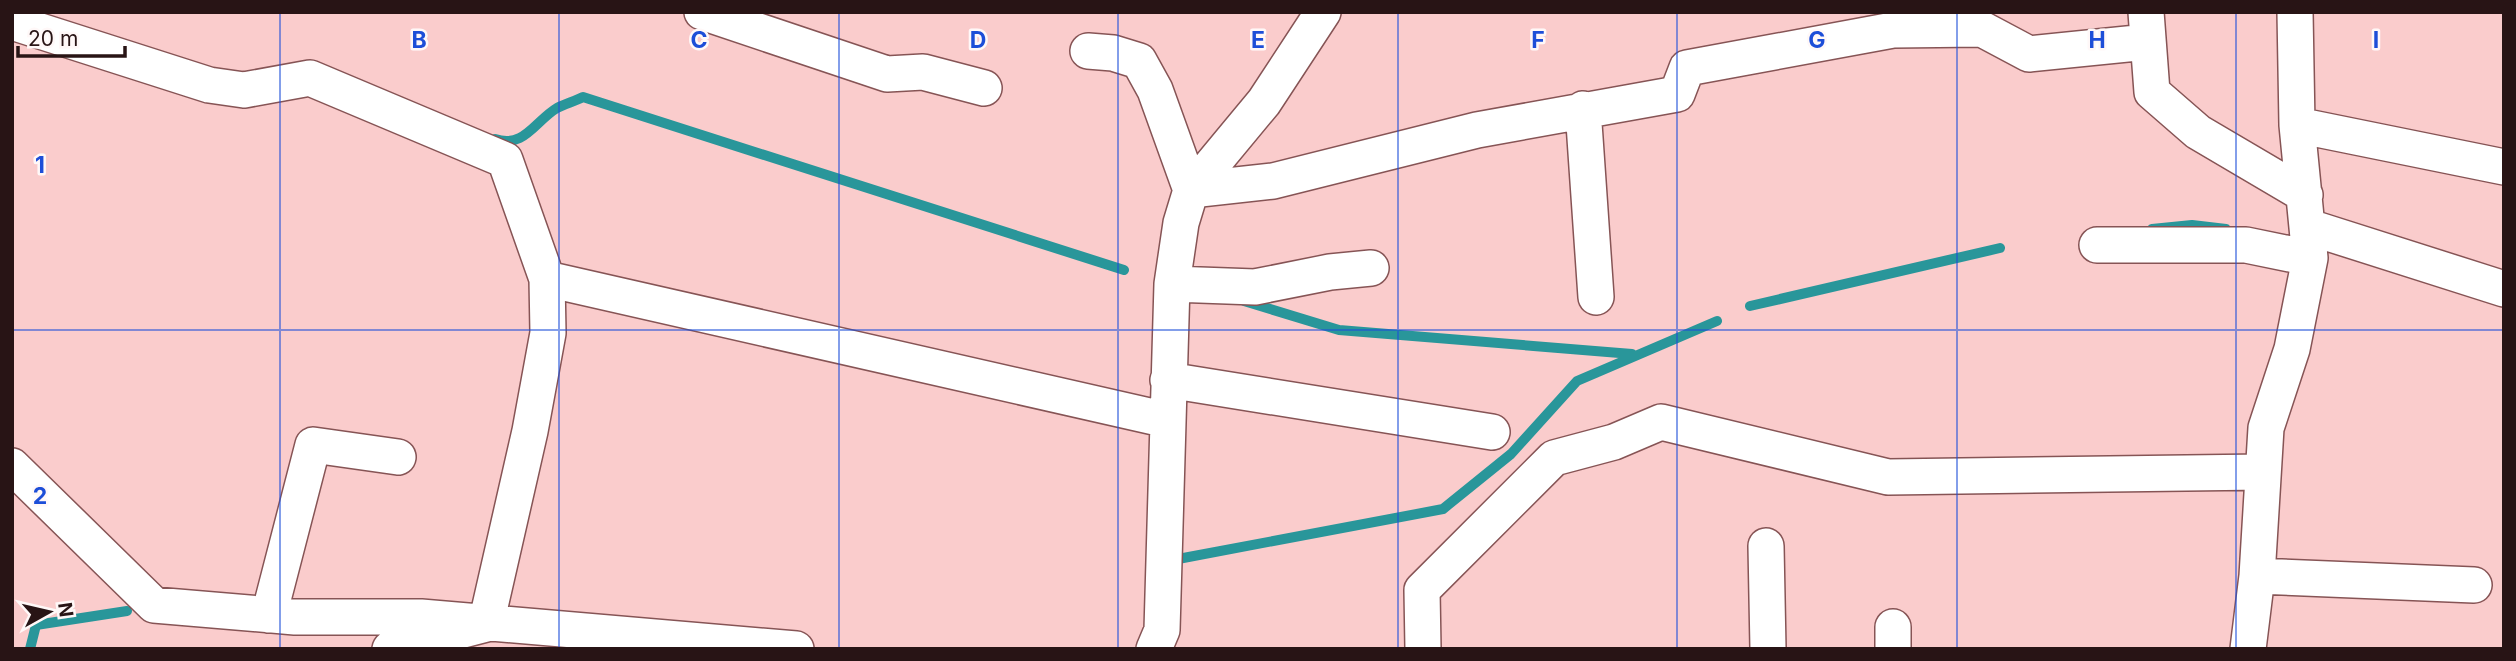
<svg xmlns="http://www.w3.org/2000/svg" width="2516" height="661" font-family="Inter,sans-serif">
  <rect width="100%" height="100%" fill="#facccc"/>
  <g fill="none" stroke-linecap="round" stroke-linejoin="round">
    <!-- stream -->
    <path stroke="#29969a" stroke-width="10" d="M495 139C524 149 535 121 557 108 565 104 575 101 583 97L1124 270
      M2152 229 2192 225 2226 229
      M1244 301 1339 330 1632 354
      M1750 306 2000 248
      M1178 559 1443 509 1511 454 1577 381 1717 321
      M30 649 36 625 127 611"/>
    <!-- minor casing -->
    <g stroke="#865455" stroke-width="38">
      <path id="minor" d="M702 12 887 74 923 72 984 88
        M2146 12 2152 92 2198 132 2305 195
        M12 22 209 85 244 90 310 78 505 160 547 279 548 333 530 431 486 624 390 649
        M1088 51 1113 53 1139 61 1155 90 1191 190 1273 181 1477 130 1677 94 1687 68 1893 30 1982 29 2029 54 2147 42
        M1583 109 1596 297
        M2297 125 2504 167
        M2309 227 2504 289
        M2097 245H2246L2310 258
        M547 279 1167 420
        M1172 284 1255 287 1330 272 1371 268
        M1168 380 1492 432
        M12 466 154 605 295 617H421L796 649
        M1766 546 1768 649
        M2257 576 2474 585
        M269 615 313 445 398 457
        M1893 627V649
        M1154 649 1162 630 1172 284 1181 223 1191 190 1264 102 1323 12
        M1423 649 1422 590 1554 458 1614 442 1661 422 1888 477 2263 472
        M2248 649 2257 576 2266 428 2292 349 2310 258 2297 125 2295 12"/>
    </g>
    <!-- minor -->
    <use href="#minor" stroke="#fff" stroke-width="35"/>
  </g>
  <!-- grid -->
  <path fill="none" stroke="#1d4ed8" stroke-width="2" stroke-opacity="0.55" d="M280 12V649M559 12V649M839 12V649M1118 12V649M1398 12V649M1677 12V649M1957 12V649M2236 12V649M12 330H2504"/>
  <g font-size="23" text-anchor="middle" font-weight="bold" fill="#1d4ed8" stroke="#fff8f8" stroke-width="5" stroke-linejoin="round" paint-order="stroke">
    <text x="419" y="48">B</text>
    <text x="699" y="48">C</text>
    <text x="978" y="48">D</text>
    <text x="1258" y="48">E</text>
    <text x="1538" y="48">F</text>
    <text x="1817" y="48">G</text>
    <text x="2097" y="48">H</text>
    <text x="2376" y="48">I</text>
    <text x="40" y="173">1</text>
    <text x="40" y="504">2</text>
  </g>
  <!-- border -->
  <rect width="2516" height="661" fill="none" stroke="#281415" stroke-width="28"/>
  <!-- north arrow -->
  <g transform="translate(49 612) rotate(82)" stroke="#fff8f8" stroke-width="5" paint-order="stroke">
  <path d="M0-5L12 26L0 18L-12 26Z" fill="#281415"/>
  <text y="-10" font-size="19" font-weight="bold" text-anchor="middle" fill="#281415">N</text>
  </g>
  <!-- scale -->
  <path d="M18 46v10h107v-10" fill="none" stroke="#281415" stroke-width="3.5"/>
  <text x="28" y="46" font-size="21" fill="#281415" stroke="#fff8f8" stroke-width="5" paint-order="stroke">20 m</text>
</svg>
